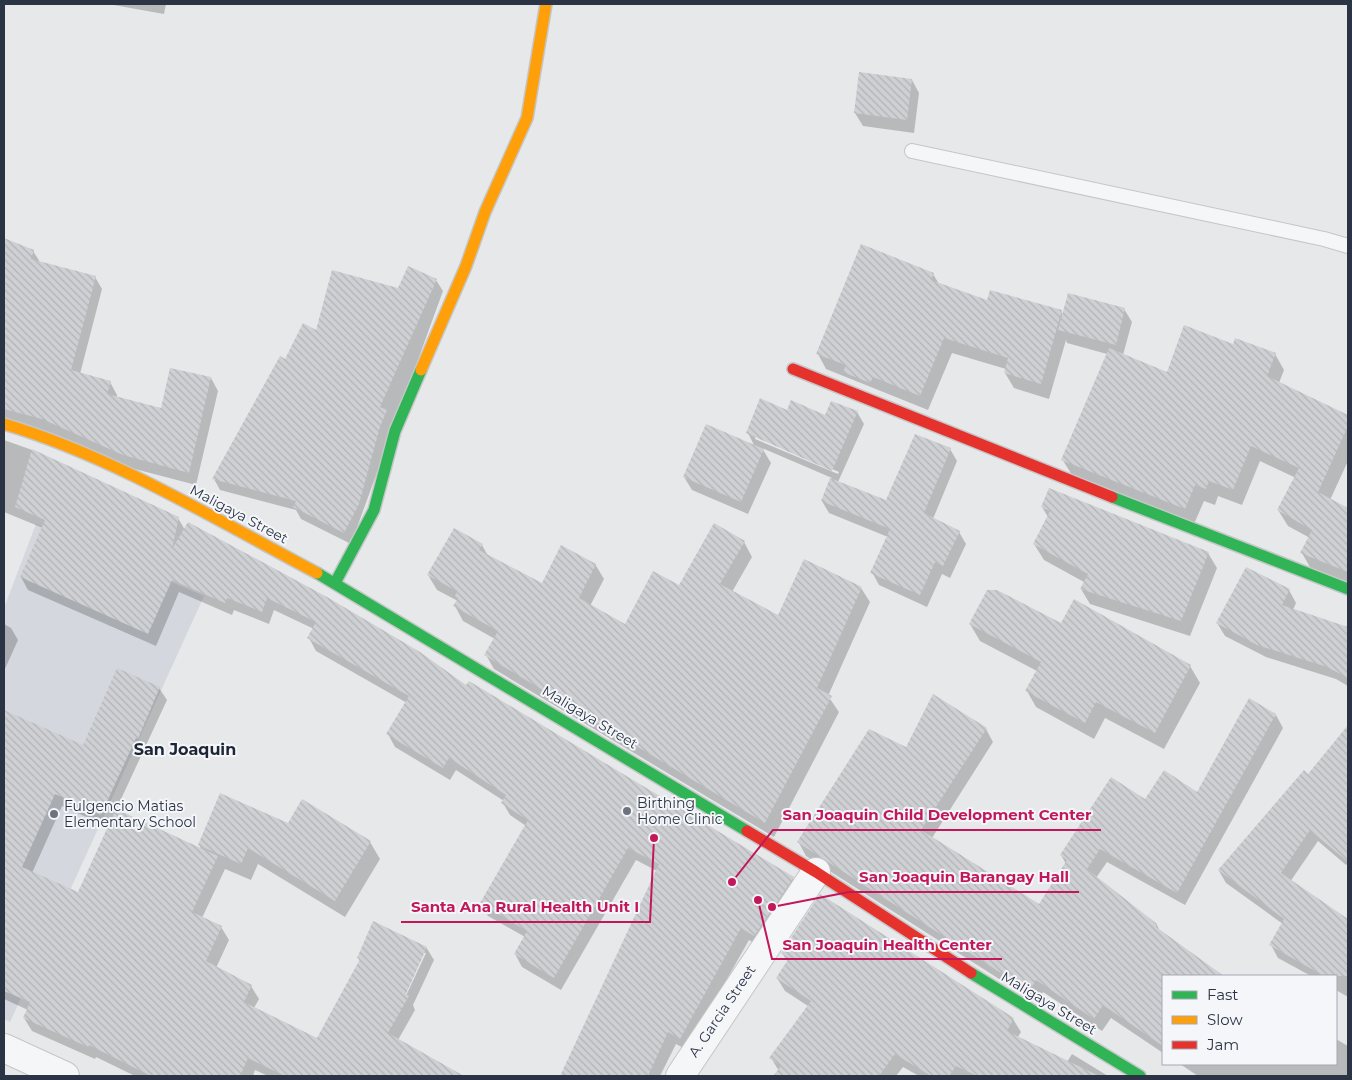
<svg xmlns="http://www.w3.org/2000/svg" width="1352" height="1080" font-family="Montserrat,sans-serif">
  <defs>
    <pattern id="building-back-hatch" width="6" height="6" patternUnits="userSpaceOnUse" patternTransform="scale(1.25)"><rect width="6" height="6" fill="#ced0d3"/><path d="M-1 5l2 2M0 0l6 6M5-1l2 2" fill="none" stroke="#b1b3b6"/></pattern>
  </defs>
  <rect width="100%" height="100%" fill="#e6e8ea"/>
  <!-- built -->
  <path fill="#d4d7dd" d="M36 524 204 596 10 1022 4 1019V608Z"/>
  <!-- shadow -->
  <path fill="#0003" fill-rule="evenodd" d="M108 4H166L164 14Z
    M912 80 919 93 914 133 863 126 855 113Z
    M6 240 33 251 40 262 95 277 102 289 80 374 110 382 117 395V397L162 409 211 378 218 391 196 485 131 468 4 423V246Z
    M933 274 939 284 987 302 1061 311 1063 316 1124 309 1132 322 1123 355 1168 374 1234 345 1275 354 1284 370 1279 383 1348 416V461L1330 500 1348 509V584L1311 569 1302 553 1310 538 1288 526 1278 510 1296 478 1260 461 1242 505 1218 496 1215 505 1204 501 1194 524 1072 475 1062 459 1107 354 1067 343 1066 340 1049 399 1014 388 1005 373 1006 369 952 353 928 410 826 369 818 354Z
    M436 280 443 291 351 544 301 519 296 510 220 490 214 479 286 361 317 332 398 289Z
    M788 411 825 417 857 412 864 424 838 482 887 502 950 449 957 461 933 519 959 532 966 544 950 578 942 574 927 607 879 585 872 572 888 537 829 513 822 501 832 478 762 448 771 463 748 514 692 490 684 477 755 447 748 433ZM755 436 839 472 838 474 755 439Z
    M4 440 35 451 178 518 185 530 467 687 793 878 800 890 762 948 749 940 687 1050 676 1044 660 1076H568L564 1070 657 871 636 860 561 990 522 967 515 954 525 937 488 916 481 903 526 826 510 815 503 803 504 801 456 770 450 780 395 747 388 734 407 703 316 651 309 638 314 629 274 610 269 624 234 610 232 615 179 592 156 646 28 590 21 577 43 528 4 512Z
    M1042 507 1208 553 1217 568 1190 636 1090 604 1081 589 1084 582 1044 560 1034 544 1048 517Z
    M744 542 752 557 732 592 778 617 861 588 870 602 828 696 839 712 774 837 494 669 486 655 495 639 463 621 455 606 458 601 437 590 428 575 482 545 488 556 542 585 595 564 604 579 590 606 625 625Z
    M1289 590 1296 603 1293 610 1348 628V686L1336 679 1266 657 1225 636 1217 623Z
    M4 624 11 628 18 640 4 671Z
    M970 624H1062L1190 666 1200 683 1164 749 1105 718 1094 739 1036 707 1027 691 1037 671 980 641Z
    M159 688 167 700 116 810 202 850 199 845 288 824 370 842 380 859 345 917 258 864 251 880 225 869 202 918 221 927 229 940 216 968 251 986 259 999 254 1008 317 1039 361 962 358 958 426 947 434 960 413 1005 415 1010 398 1040 449 1069 453 1076H268L255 1070 253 1076H135L96 1057 95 1059 32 1031 24 1018 28 1010 4 999V761L22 720 83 747ZM62 806 109 827 78 894 32 873ZM423 953H426L404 1000 402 999Z
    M1276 715 1283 728 1185 905 1107 862 1096 878 1157 925 1160 931 1222 976H1163V1053L1111 1018 1102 1031 1043 992 1037 1003 806 856 799 843 906 748 986 729 993 742 932 838 1039 905 1066 864 1061 855 1145 800 1197 794Z
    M1335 742 1348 753V863L1346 865 1318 841 1290 882 1348 921V997L1336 990V976H1311L1278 958 1271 945 1283 924 1226 883 1219 871 1308 775Z
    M782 953 1013 1019 1021 1032 1018 1037 1067 1062 1072 1054 1108 1076H919L903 1067 896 1076H775L779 1071 771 1058 808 1006 785 991 777 978 788 962Z
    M1336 1039 1348 1046V1076H1198L1180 1064H1336Z"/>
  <!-- building -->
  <path fill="url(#building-back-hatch)" d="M859 72 912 79 907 120 854 113Z
    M4 238 34 250 31 259 96 276 71 370 111 381 107 394 161 408 170 368 211 377 189 473 123 455 42 419 4 409Z
    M861 244 934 273 931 280 987 300 990 290 1062 310 1041 384 1004 373 1008 358 944 338 920 396 873 377 870 383 843 372 846 365 816 354Z
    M408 266 437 279 380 407 387 410 380 427 359 504 344 533 293 507 296 501 212 479 280 356 285 359 303 323 316 330 332 270 398 288Z
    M1068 293 1125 308 1116 345 1058 330Z
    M1184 325 1233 344 1235 338 1276 353 1267 376 1348 415V426L1318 492 1348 508V572L1300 553 1312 530 1277 510 1299 468 1251 446 1233 490 1209 481 1206 489 1195 485 1185 509 1061 460 1109 348 1167 372Z
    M760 398 787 410 791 400 825 415 831 401 858 411 832 471 746 433Z
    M706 424 764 449 741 502 683 477Z
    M915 434 951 448 924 513 960 531 943 566 935 562 920 595 870 573 890 529 821 501 830 478 886 500Z
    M32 449 179 517 172 549 188 522 327 597 420 652 466 685 469 681 794 877 754 936 741 928 680 1039 668 1032 648 1076H560L659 864 628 848 554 978 514 954 527 931 480 903 528 820 501 803 506 795 449 758 443 768 386 734 409 696 307 638 316 622 267 598 262 612 227 598 225 603 172 580 148 634 20 577 45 520 15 507Z
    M1049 488 1209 552 1181 621 1080 589 1088 574 1033 544 1050 511 1041 507Z
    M714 523 745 541 720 584 778 615 804 559 862 587 817 688 832 696 765 823 484 655 498 631 453 606 458 598 455 596 457 591 427 575 454 528 483 544 479 550 542 583 561 545 596 564 579 598 625 624 653 571 679 585Z
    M1246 567 1290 589 1282 605 1348 627V678L1327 667 1257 645 1216 623Z
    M987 590H997L1061 623 1074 599 1191 665 1155 733 1096 702 1085 723 1025 691 1041 662 969 624Z
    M117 668 160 687 138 739 136 738 101 815 55 794 22 867 78 892 116 809 218 856 192 912 222 926 206 961 252 985 244 1002 317 1038 360 959 357 958 373 921 427 947 406 994 409 996 388 1033 464 1076H285L248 1058 240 1076H151L89 1045 88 1047 23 1018 30 1002 4 991V710L83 745Z
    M933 694 987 728 921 830 1039 904 1067 860 1060 855 1111 777 1145 799 1164 770 1197 792 1249 698 1276 714 1177 893 1100 849 1087 869 1157 924 1156 927 1224 976H1163V1046L1103 1005 1094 1019 1036 980 1029 991 797 842 869 729 906 747Z
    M1348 725V862L1310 830 1281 873 1348 919V976H1324L1269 945 1284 919 1218 870 1304 770 1308 774Z
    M220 793 288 823 302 799 371 841 335 901 248 848 241 864 198 845Z
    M820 894 1014 1018 1007 1031 1099 1076H977L956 1066 949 1076H931L895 1054 879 1076H773L781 1066 769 1058 811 1001 776 978 789 958 781 953Z"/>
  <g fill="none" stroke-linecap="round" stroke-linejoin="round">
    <!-- lane casing -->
    <g stroke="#c4c6c8" stroke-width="16">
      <path id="lane" d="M912 151 1324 239 1348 246"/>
    </g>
    <!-- street casing -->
    <g stroke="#c4c6c8" stroke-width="30">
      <path id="street" d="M4 1048 65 1076
        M680 1076 816 872"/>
    </g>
    <!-- fast casing -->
    <g stroke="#c4c6c8" stroke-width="14">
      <path id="fast" d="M1112 497 1348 589
        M317 573 747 831
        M335 583 374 510 395 431 421 370
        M971 973 1140 1076"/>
    </g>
    <!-- slow casing -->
    <g stroke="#c4c6c8" stroke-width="14">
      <path id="slow" d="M421 370 466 266 485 212 527 118 546 4
        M4 424C112 456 217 520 317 573"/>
    </g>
    <!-- jam casing -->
    <g stroke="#c4c6c8" stroke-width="14">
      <path id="jam" d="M793 369 1112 497
        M747 831 816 872 971 973"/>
    </g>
    <!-- lane -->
    <use href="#lane" stroke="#f5f6f7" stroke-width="14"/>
    <!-- street -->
    <use href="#street" stroke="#f5f6f7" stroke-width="28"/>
    <!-- fast -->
    <use href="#fast" stroke="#30b455" stroke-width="11"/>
    <!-- slow -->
    <use href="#slow" stroke="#ff9f0a" stroke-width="11"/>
    <!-- jam -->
    <use href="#jam" stroke="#e5322d" stroke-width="11"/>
  </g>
  <!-- markers -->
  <g fill="#6c737f" stroke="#f4f6f9" stroke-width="2">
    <circle cx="627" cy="811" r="5"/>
    <circle cx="54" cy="814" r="5"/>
  </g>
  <g text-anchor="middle" stroke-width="4" stroke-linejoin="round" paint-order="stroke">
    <!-- street labels -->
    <g font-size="14" fill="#2b3445" stroke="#f4f6f9">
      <text transform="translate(239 514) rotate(28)" y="5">Maligaya Street</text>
      <text transform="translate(590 717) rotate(31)" y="5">Maligaya Street</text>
      <text transform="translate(1049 1003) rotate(31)" y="5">Maligaya Street</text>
      <text transform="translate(722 1011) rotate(-56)" y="5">A. Garcia Street</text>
    </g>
    <!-- poi labels -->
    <g font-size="14" fill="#2b3445" stroke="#f4f6f9" text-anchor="start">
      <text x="637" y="808">Birthing<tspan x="637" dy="16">Home Clinic</tspan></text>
      <text x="64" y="811">Fulgencio Matias<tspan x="64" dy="16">Elementary School</tspan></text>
    </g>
    <!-- quarter labels -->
    <g font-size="16" font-weight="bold" fill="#1d2536" stroke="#f4f6f9">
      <text x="185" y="755">San Joaquin</text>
    </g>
  </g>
  <!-- callouts -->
  <path fill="none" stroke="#c2185b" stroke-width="2" d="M732 882L773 830H1101M772 907L849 892H1079M654 838L650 922H401M758 900L772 959H1002"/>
  <g fill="#c2185b" stroke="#f4f6f9" stroke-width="2">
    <circle cx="732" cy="882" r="5"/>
    <circle cx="772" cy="907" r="5"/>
    <circle cx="654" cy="838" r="5"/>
    <circle cx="758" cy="900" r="5"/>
  </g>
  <g font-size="15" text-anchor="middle" font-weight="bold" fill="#c2185b" stroke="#f4f6f9" stroke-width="4" stroke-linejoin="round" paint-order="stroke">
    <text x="937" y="820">San Joaquin Child Development Center</text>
    <text x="964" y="882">San Joaquin Barangay Hall</text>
    <text x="525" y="912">Santa Ana Rural Health Unit I</text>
    <text x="887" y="950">San Joaquin Health Center</text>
  </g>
  <!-- border -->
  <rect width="1352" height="1080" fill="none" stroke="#2b3445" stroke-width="10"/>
  <!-- legend -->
  <rect x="1162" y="975" width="175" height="90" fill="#f4f6f9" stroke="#a4a8b1"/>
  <rect x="1172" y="991" width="25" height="8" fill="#30b455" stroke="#a4a8b1"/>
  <text x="1207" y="1000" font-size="15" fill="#2b3445">Fast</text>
  <rect x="1172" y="1016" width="25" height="8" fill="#ff9f0a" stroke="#a4a8b1"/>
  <text x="1207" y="1025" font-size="15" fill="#2b3445">Slow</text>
  <rect x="1172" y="1041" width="25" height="8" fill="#e5322d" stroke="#a4a8b1"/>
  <text x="1207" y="1050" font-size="15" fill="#2b3445">Jam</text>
</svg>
